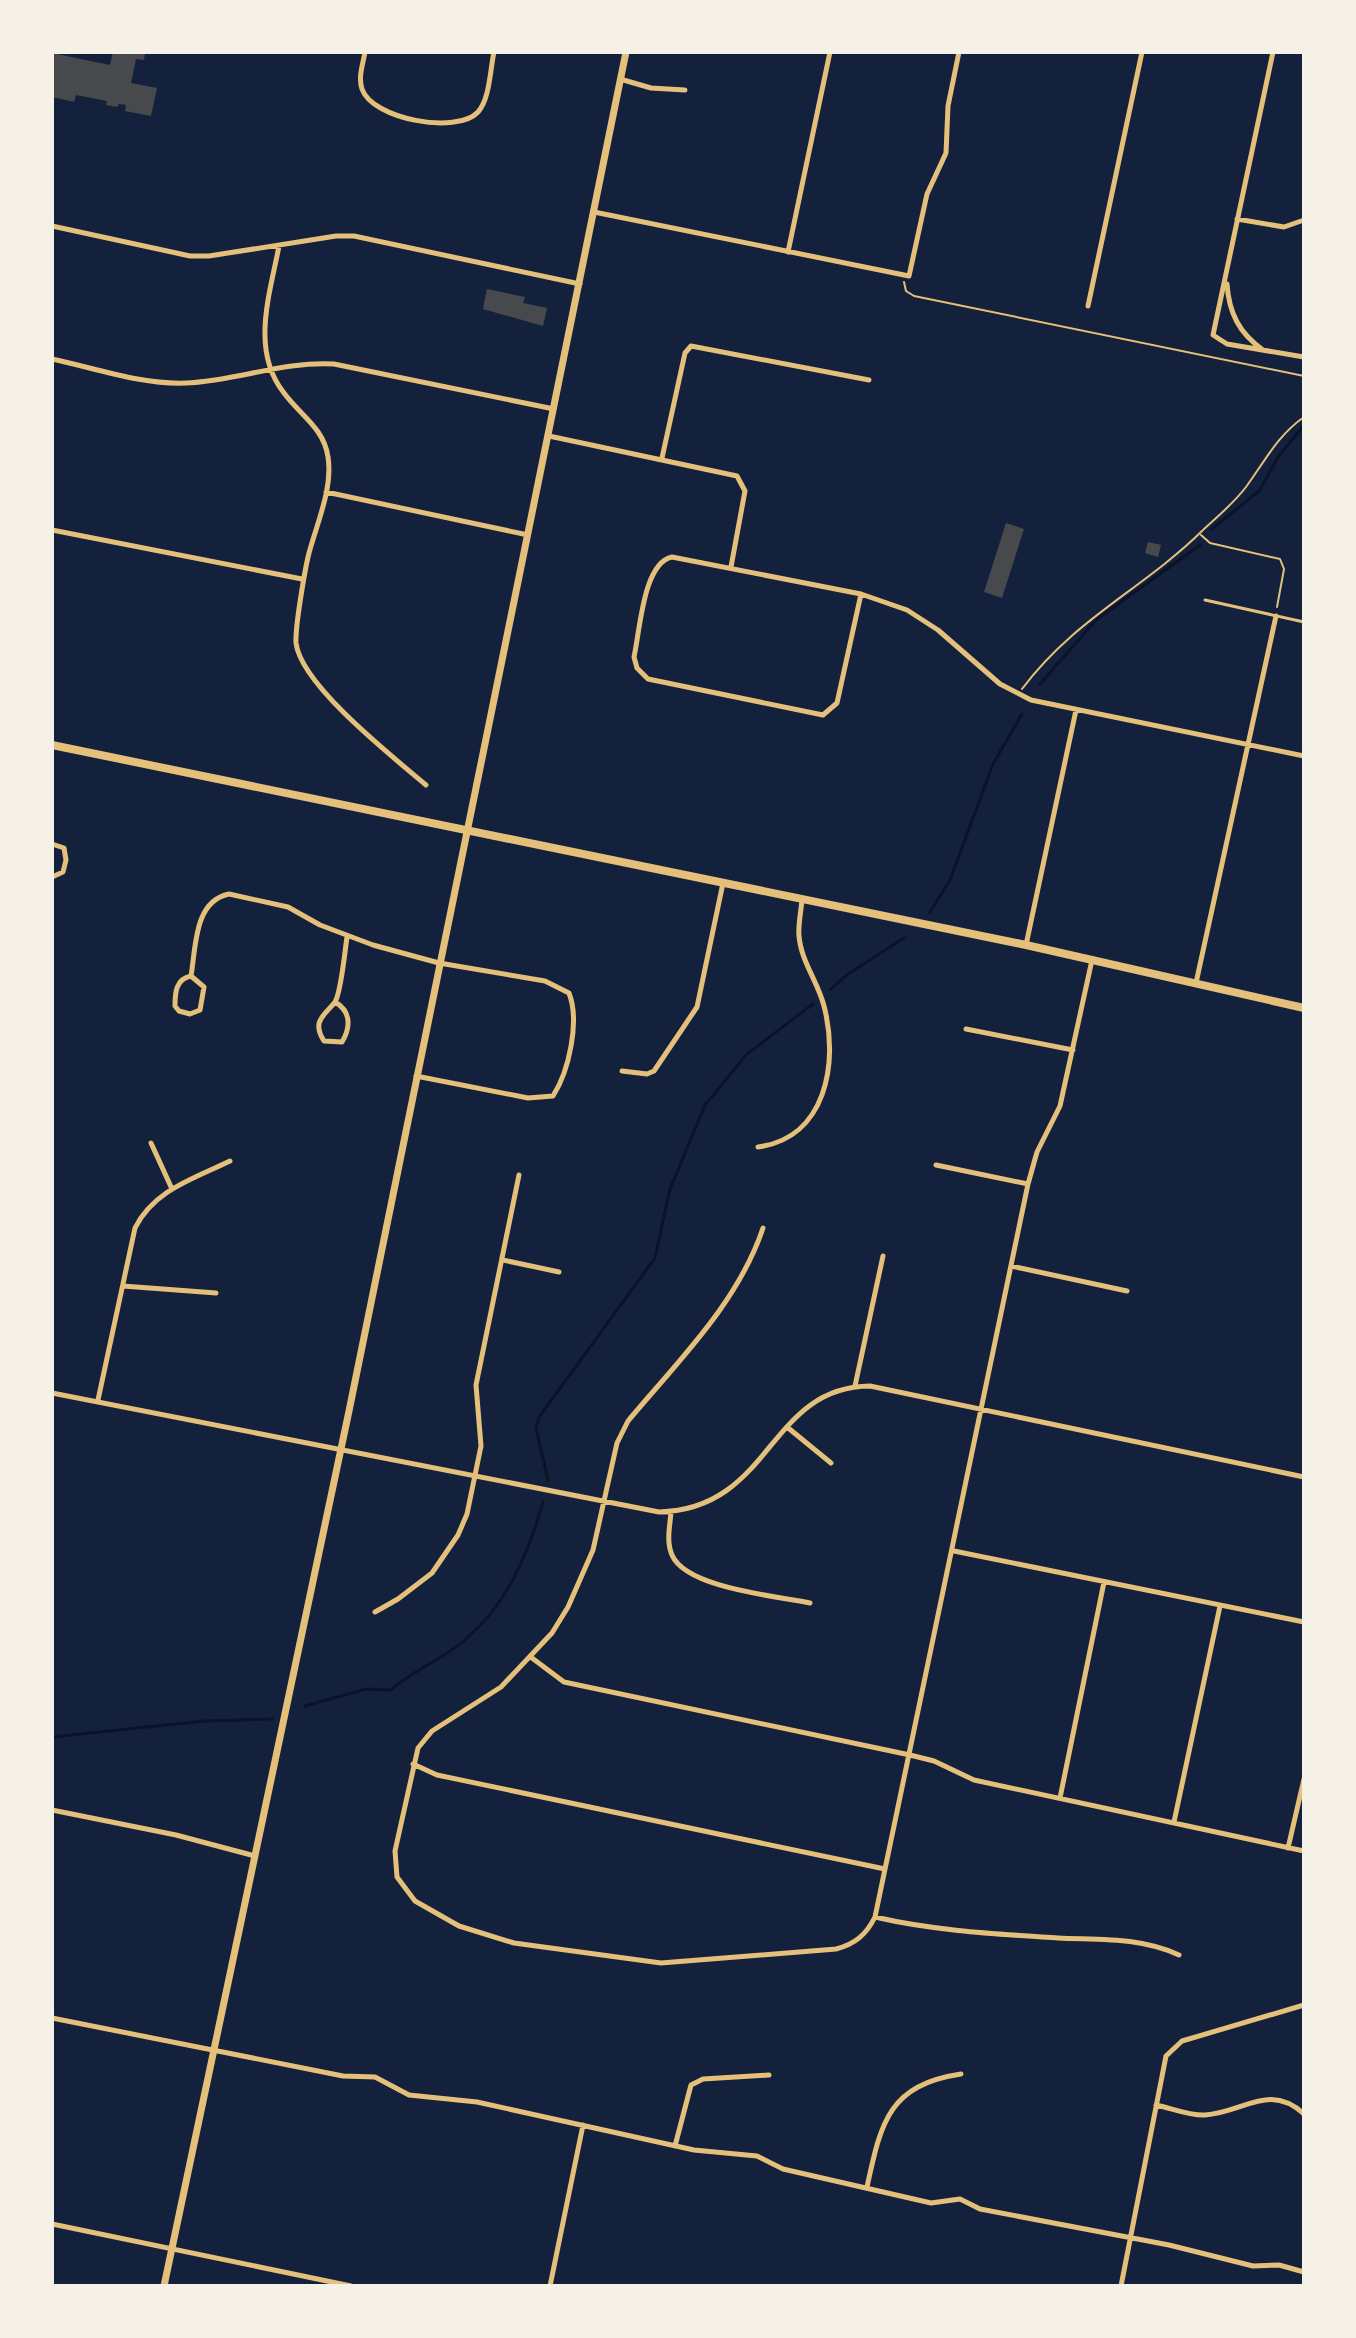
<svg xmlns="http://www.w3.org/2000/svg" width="1356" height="2338" font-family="'DM Sans',sans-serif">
  <rect width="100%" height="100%" fill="#14213d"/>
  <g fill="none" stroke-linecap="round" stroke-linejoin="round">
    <!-- stream -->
    <path stroke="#0b132b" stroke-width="3" d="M1212 529 1259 491 1278 457 1304 425
      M1040 684 1096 620 1200 545
      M930 912 950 880 993 764 1022 714
      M830 990 848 974 904 938
      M548 1480 536 1428 539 1417 655 1258 670 1189 705 1105 747 1054 813 1004
      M305 1706 366 1689 391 1690C414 1669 445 1659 468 1637 508 1603 529 1551 543 1502
      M52 1737 204 1721 272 1719"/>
  </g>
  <!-- building -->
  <path fill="#48494c" d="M113 52H145L144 60 136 59 131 83 157 88 151 116 125 111 126 105 119 104 117 107 106 105 107 101 76 95 74 102 52 97V53L110 65Z
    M487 289 525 297 523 303 547 308 543 326 483 309Z
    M1006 523 1024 529 1002 598 984 592Z
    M1148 542 1161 545 1158 557 1145 553Z"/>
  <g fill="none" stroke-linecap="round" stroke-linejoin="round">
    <!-- path -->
    <path stroke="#e5c07b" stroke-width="2" d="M904 282 906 291 914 296 1304 376
      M1201 535 1210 543 1280 559 1284 569 1277 607
      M1022 689C1074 619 1143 589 1202 531 1217 517 1234 503 1246 487 1265 461 1277 436 1304 417"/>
    <!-- service -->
    <path stroke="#e5c07b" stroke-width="3" d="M1205 600 1304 622"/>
    <!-- minor -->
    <path stroke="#e5c07b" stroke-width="5" d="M365 52C363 64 358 77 362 89 372 119 457 135 478 112 490 98 490 70 494 52
      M1273 52 1213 335 1227 344 1304 357
      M620 79 651 88 685 90
      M594 212 909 276 927 194 946 153 948 106 959 52
      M1237 219 1284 227 1304 220
      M52 226 190 256H209L336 236H354L580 284
      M279 246C270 294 250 350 284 393 300 415 324 428 328 457 333 488 317 523 309 553 305 569 295 627 296 643 301 685 393 757 426 785
      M788 252 830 52
      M1227 284C1229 313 1239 333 1263 350
      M1088 306 1142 52
      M52 359C95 368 142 385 186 383 236 381 283 361 334 364L554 409
      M549 436 737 476 745 491 731 567
      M662 458 685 353 691 346 869 380
      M326 492 528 535
      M52 530 302 579
      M861 594 837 703 823 715 648 679 637 668 634 657C640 631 643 563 672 557L861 594 907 610 938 630 1000 684 1031 700 1304 756
      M52 844 64 848 66 860 63 872 52 877
      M1026 945 1076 710
      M191 976 204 987 200 1010 190 1014 179 1011 175 1006C175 992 176 979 191 976 196 947 194 901 229 894L288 907 320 925 373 945 439 963 545 981 569 993C580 1021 569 1071 553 1096L528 1098 416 1076
      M1196 983 1276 616
      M335 1002C351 1011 351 1027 342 1042L324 1041C311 1021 325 1015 335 1002 341 993 345 950 347 937
      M966 1029 1073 1050
      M622 1071 647 1074 654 1071 697 1007 723 883
      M151 1143 172 1189
      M758 1147C826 1138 839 1063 824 1006 818 982 801 961 799 936 798 925 801 911 802 900
      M936 1165 1028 1184
      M763 1228C738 1303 678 1361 628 1421L617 1443 593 1550 568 1607 552 1633 501 1687 432 1731 418 1748 395 1851 397 1877 415 1901 459 1926 514 1943 661 1963 836 1949C855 1944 866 1935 875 1917L1028 1184 1037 1152 1060 1106 1092 960
      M503 1260 559 1272
      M1011 1266 1127 1291
      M123 1286 216 1293
      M855 1386 883 1256
      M52 1393 659 1512C773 1509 767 1387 870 1386L1304 1477
      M98 1400 135 1228C154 1190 193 1179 230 1161
      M787 1427 831 1463
      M671 1512C670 1526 666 1541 672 1555 686 1588 776 1596 810 1603
      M954 1551 1304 1622
      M375 1612 398 1599 432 1573 458 1535 467 1514 481 1446 476 1385 519 1175
      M532 1658 564 1682 910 1755 934 1761 974 1780 1304 1851
      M413 1764 437 1775 885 1869
      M1060 1798 1104 1582
      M52 1810 176 1835 255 1856
      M1174 1822 1220 1606
      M1288 1848 1304 1779
      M875 1917C935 1931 997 1934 1058 1938 1100 1940 1141 1937 1179 1955
      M52 2018 343 2076 375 2077 409 2095 477 2102 694 2150 757 2156 783 2169 931 2203 960 2199 980 2209 1169 2245 1253 2266 1279 2265 1304 2272
      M1156 2105C1171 2108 1190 2116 1205 2115 1243 2113 1269 2082 1304 2114
      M675 2146 691 2085 703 2079 769 2075
      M867 2187C881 2123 888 2085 961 2074
      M52 2224 351 2286
      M550 2286 583 2125
      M1121 2286 1166 2056 1182 2041 1304 2005"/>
    <!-- tertiary -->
    <path stroke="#e5c07b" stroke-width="7" d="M164 2286 349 1411 626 52"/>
    <!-- secondary -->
    <path stroke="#e5c07b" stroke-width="8" d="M52 745 1026 945 1304 1008"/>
  </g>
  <!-- border -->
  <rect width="1356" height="2338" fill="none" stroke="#f6f1e7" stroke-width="108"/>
</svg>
